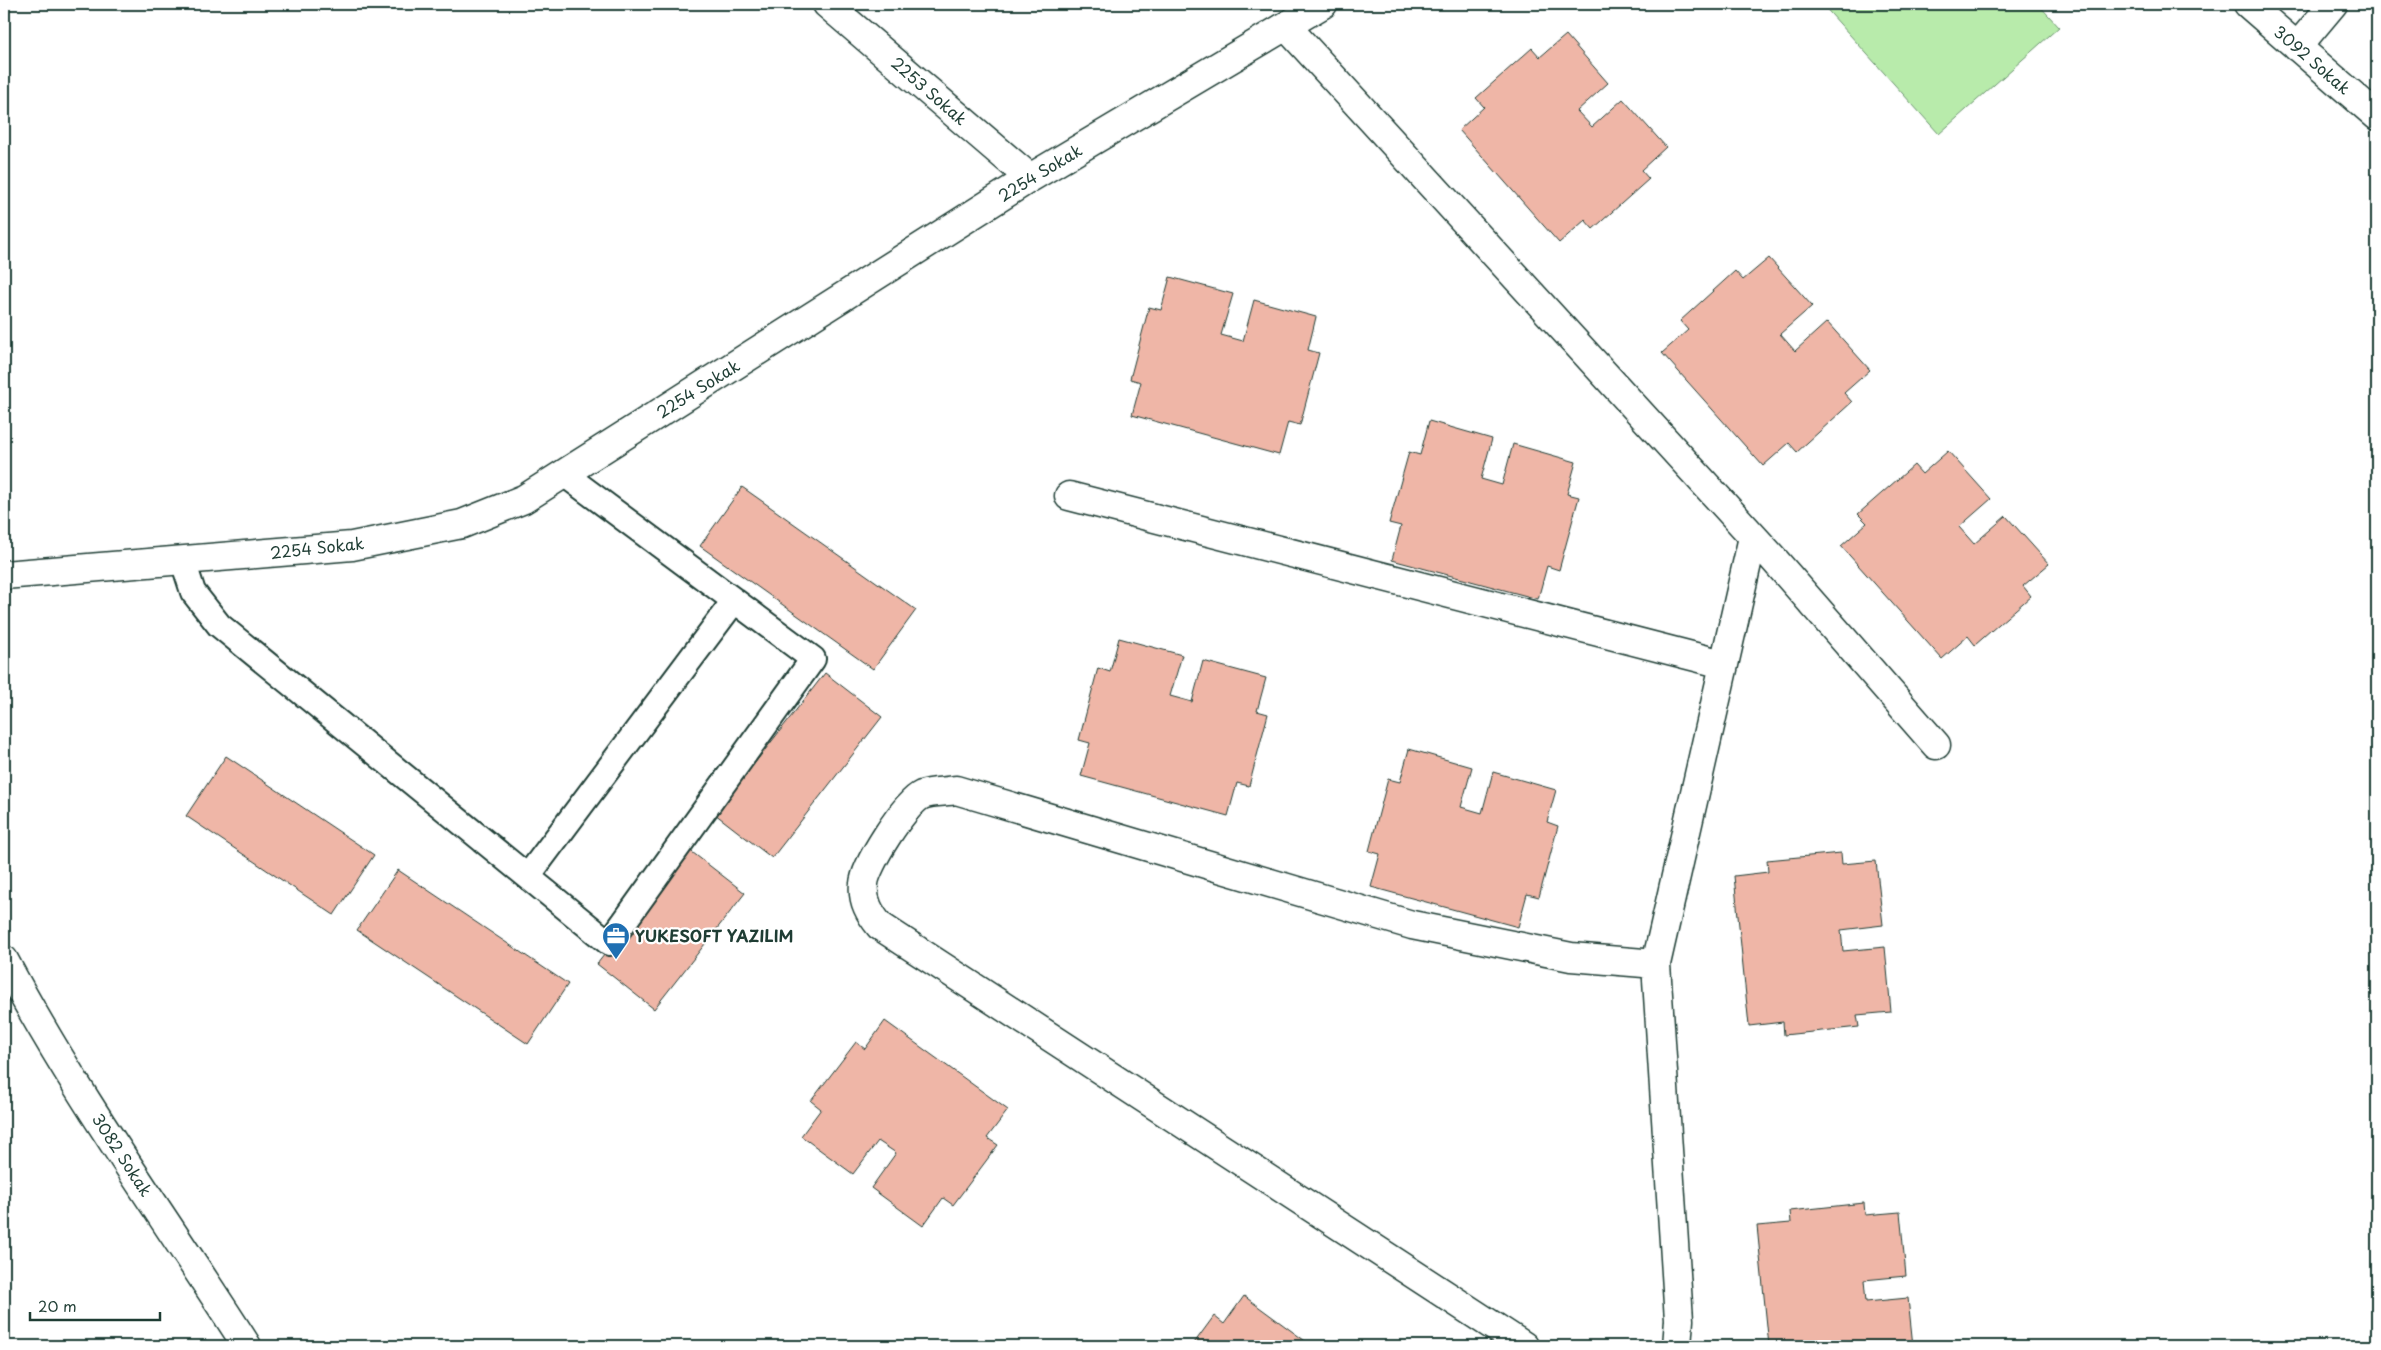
<svg xmlns="http://www.w3.org/2000/svg" width="2381" height="1350" font-family="'Playpen Sans',sans-serif">
  <rect width="100%" height="100%" fill="#fff"/>
  <filter id="ink" filterUnits="userSpaceOnUse"><feTurbulence type="fractalNoise" baseFrequency=".02" numOctaves="2"/><feDisplacementMap in="SourceGraphic" scale="10" xChannelSelector="R" yChannelSelector="G"/><feConvolveMatrix kernelMatrix="1 2 1 2 8 2 1 2 1" color-interpolation-filters="sRGB"/></filter>
  <g filter="url(#ink)">
    <!-- green -->
    <path fill="#b8ebab" stroke="#6c9470" d="M1822 4H2038L2059 27 1939 134Z"/>
    <!-- building -->
    <path fill="#efb6a7" stroke="#1f3d34" d="M1566 35 1608 83 1577 111 1592 127 1623 99 1666 147 1641 170 1649 179 1593 229 1585 220 1559 243 1459 130 1484 107 1476 98 1532 48 1540 57Z
      M1769 258 1812 306 1780 334 1795 351 1827 322 1870 370 1844 393 1852 402 1797 452 1789 443 1763 466 1662 353 1688 330 1680 321 1735 271 1743 280Z
      M1170 277 1233 294 1221 335 1243 341 1254 300 1316 317 1308 350 1319 353 1300 425 1288 422 1279 455 1132 415 1141 382 1130 379 1149 307 1161 310Z
      M1429 421 1492 439 1481 479 1502 485 1513 444 1576 462 1567 494 1579 497 1559 570 1547 566 1538 599 1392 560 1401 526 1389 523 1409 452 1420 455Z
      M1948 451 1991 499 1959 527 1974 544 2006 516 2049 564 2023 586 2031 596 1975 645 1968 636 1942 659 1841 546 1867 523 1858 514 1914 465 1922 474Z
      M742 487 916 610 873 669 700 546Z
      M1119 638 1182 655 1170 696 1192 702 1203 661 1266 678 1257 711 1268 714 1249 786 1237 783 1228 816 1081 776 1090 743 1079 740 1098 668 1110 672Z
      M825 673 882 717 772 858 715 814Z
      M1409 749 1472 767 1461 807 1482 813 1493 772 1556 790 1547 822 1558 826 1539 897 1527 894 1518 927 1371 887 1380 854 1369 851 1388 779 1400 782Z
      M226 756 374 855 334 915 186 816Z
      M688 849 745 893 654 1009 597 964Z
      M1841 853 1842 864 1876 861 1883 925 1841 930 1843 951 1885 947 1891 1012 1857 1015 1859 1027 1784 1035 1783 1022 1749 1026 1734 876 1768 872 1767 860Z
      M398 870 568 984 528 1044 357 930Z
      M885 1021 1008 1110 987 1138 998 1145 953 1205 943 1198 923 1226 871 1188 896 1153 878 1141 853 1174 801 1136 821 1109 811 1101 856 1042 865 1049Z
      M1864 1203 1865 1215 1900 1212 1906 1276 1864 1280 1866 1302 1908 1298 1913 1346H1769L1757 1226 1791 1223 1790 1211Z
      M1244 1296 1312 1346H1192L1214 1316 1224 1324Z"/>
    <g fill="none" stroke-linecap="round" stroke-linejoin="round">
      <!-- service casing -->
      <g stroke="#1f3d34" stroke-width="28">
        <path id="service" d="M183 561 193 592 219 625 609 943 813 659 564 474
          M528 876 734 601"/>
      </g>
      <!-- minor casing -->
      <g stroke="#1f3d34" stroke-width="31">
        <path id="minor" d="M827 4 1030 178
          M2248 4 2377 116
          M1286 26 1771 556 1936 745
          M2297 47 2333 4
          M1069 496 1723 664
          M4 575 352 546 462 524 524 499 1030 178 1323 4
          M4 960C75 1094 165 1218 247 1346
          M1524 1346 880 926C870 914 862 901 864 884 865 866 905 803 922 795 932 791 946 792 956 790L1412 925 1571 957 1656 964
          M1677 1346 1679 1320 1656 964 1753 537"/>
      </g>
      <!-- service -->
      <use href="#service" stroke="#fff" stroke-width="24"/>
      <!-- minor -->
      <use href="#minor" stroke="#fff" stroke-width="28"/>
    </g>
  </g>
  <!-- icons -->
  <defs>
    <g id="office-pin" transform="scale(1.4375)"><path d="M0 17L-7.5 6A9.5 9.5 0 1 1 7.5 6Z" fill="#1f6fb2" stroke="#fff"/><path d="M-6-3h4V-5.5h4V-3h4V5H-6ZM-1-4.5V-3h2v-1.5ZM-6 0V1H6V0Z" fill="#fff"/></g>
  </defs>
  <g fill-rule="evenodd">
    <use href="#office-pin" x="616" y="936"/>
  </g>
  <g text-anchor="middle" stroke-width="4.5" stroke-linejoin="round" paint-order="stroke">
    <!-- street labels -->
    <g font-size="16" fill="#1f3d34" stroke="#fff">
      <text transform="translate(2312 60) rotate(41)" y="6">3092 Sokak</text>
      <text transform="translate(929 91) rotate(41)" y="6">2253 Sokak</text>
      <text transform="translate(1040 173) rotate(-31)" y="6">2254 Sokak</text>
      <text transform="translate(698 389) rotate(-32)" y="6">2254 Sokak</text>
      <text transform="translate(317 548) rotate(-6)" y="6">2254 Sokak</text>
      <text transform="translate(122 1155) rotate(57)" y="6">3082 Sokak</text>
    </g>
    <!-- poi labels -->
    <g font-size="16" font-weight="bold" fill="#1f3d34" stroke="#fff" text-anchor="start">
      <text x="635" y="942">YUKESOFT YAZILIM</text>
    </g>
  </g>
  <!-- margin -->
  <rect width="2381" height="1350" fill="none" stroke="#fff" stroke-width="20"/>
  <rect x="10" y="10" width="2361" height="1330" fill="none" stroke="#1f3d34" stroke-width="2" filter="url(#ink)"/>
  <!-- scale -->
  <path d="M30 1312v8h130v-8" fill="none" stroke="#1f3d34" stroke-width="2.5"/>
  <text x="38" y="1312" font-size="15" fill="#1f3d34" stroke="#ffffff" stroke-width="4" paint-order="stroke">20 m</text>
</svg>
